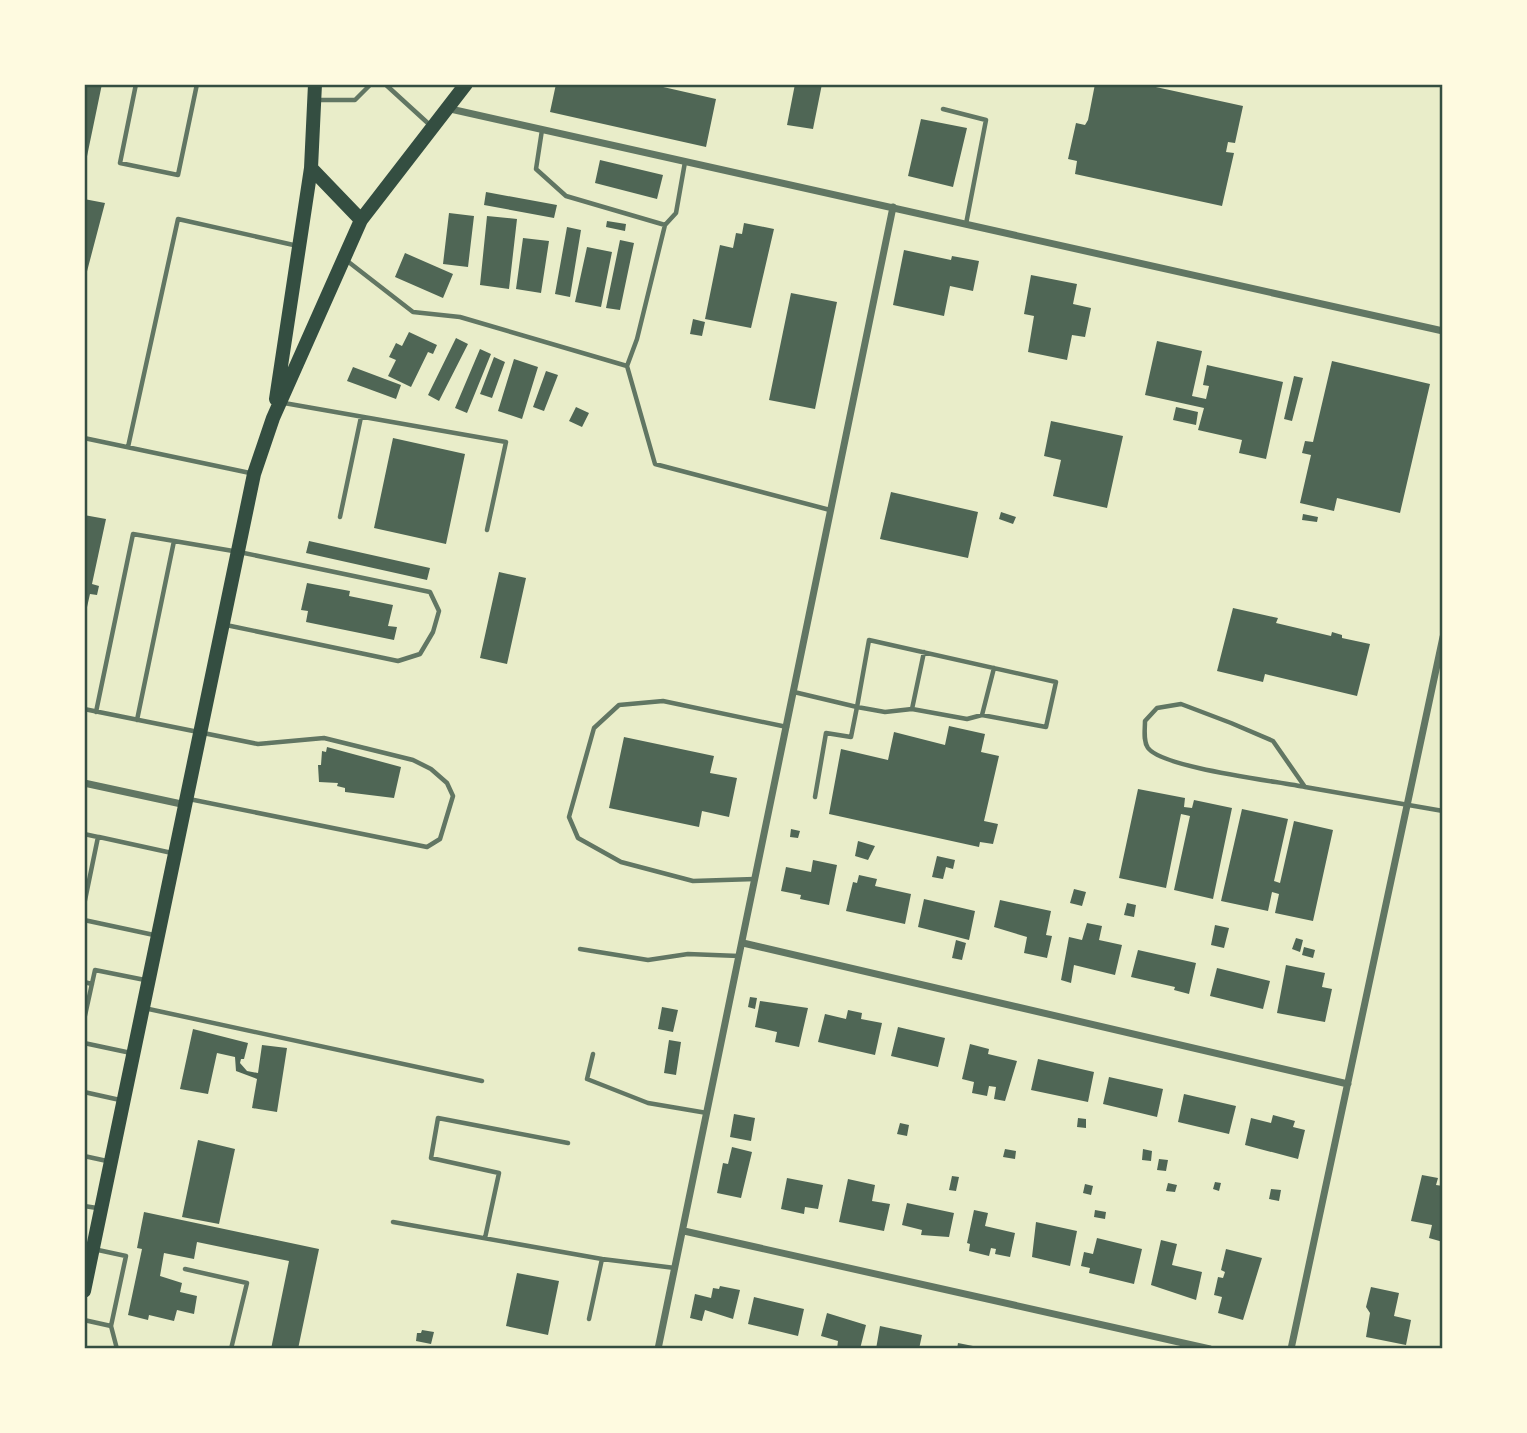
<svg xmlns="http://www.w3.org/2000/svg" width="1527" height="1433" font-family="Arial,sans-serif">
  <rect width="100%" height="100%" fill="#e9edc9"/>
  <!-- building -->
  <path fill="#4f6655" d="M84 84H102L85 166H84Z
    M556 84H650L716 99 706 147 550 112Z
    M795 84H822L813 129 787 125Z
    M1095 84H1142L1243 106 1235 143 1228 142 1226 152 1234 153 1222 206 1075 174 1077 161 1068 159 1076 123 1085 125 1088 120Z
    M921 119 967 128 953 187 908 176Z
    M600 160 663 175 657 199 595 183Z
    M486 192 557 205 554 218 484 205Z
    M84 199 105 203 85 279H84Z
    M449 213 474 216 468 267 443 264Z
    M487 216 517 219 509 289 480 285Z
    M607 221 626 224 625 231 606 227Z
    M744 223 774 229 751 328 705 319 720 245 733 248 736 233 742 234Z
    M567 227 581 230 570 297 555 294Z
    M523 238 549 241 541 293 516 289Z
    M620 240 634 243 620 310 606 308Z
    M587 247 612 252 601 307 575 302Z
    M904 250 951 260 952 256 979 261 973 291 950 286 944 316 893 305Z
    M405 253 453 274 443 298 395 277Z
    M1031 275 1077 284 1073 304 1091 308 1085 337 1072 335 1067 360 1028 352 1034 316 1024 314Z
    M791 293 837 302 815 409 769 400Z
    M693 319 705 322 702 336 690 334Z
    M409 332 437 345 433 354 428 352 411 387 388 376 396 360 389 357 396 343 402 346Z
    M456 338 468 344 439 401 428 395Z
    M1157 341 1202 351 1192 396 1206 399 1209 386 1203 385 1207 365 1283 382 1266 459 1239 453 1242 440 1198 430 1204 408 1145 395Z
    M480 349 491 354 467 413 455 408Z
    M494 357 505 362 492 398 480 394Z
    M514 359 538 367 522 419 498 411Z
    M1332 361 1430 384 1400 513 1337 498 1334 511 1300 503 1311 455 1302 453 1305 441 1313 442Z
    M353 367 401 385 396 399 347 381Z
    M546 371 558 375 544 411 533 407Z
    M1294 376 1303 378 1292 421 1284 419Z
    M576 407 589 413 582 427 569 421Z
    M1176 407 1198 412 1196 425 1173 420Z
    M1051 421 1123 436 1107 508 1053 496 1061 460 1044 456Z
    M393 438 465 454 446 544 374 528Z
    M891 492 978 512 968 558 880 539Z
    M1001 512 1016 517 1013 524 999 519Z
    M1303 514 1318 517 1317 522 1302 520Z
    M84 515 106 519 92 584 99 586 97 595 90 594 85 616Z
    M309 541 430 568 427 580 306 553Z
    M499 572 526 578 507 664 480 658Z
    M307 583 350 591 349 596 393 605 388 626 397 627 394 640 306 622 308 611 301 610Z
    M1233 608 1278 618 1276 623 1331 636 1332 632 1342 635V638L1370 644 1357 696 1265 674 1263 682 1217 671Z
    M949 726 985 734 981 752 999 756 984 821 998 824 993 844 980 842 979 847 829 814 841 749 888 760 894 732 945 745Z
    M624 737 714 756 710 773 737 778 729 817 702 811 699 827 609 808Z
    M327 747 401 767 394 798 345 792V788L337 786 338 783 319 782 318 765H321L322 751 326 752Z
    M1138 789 1185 798 1184 807 1192 808 1194 800 1232 808 1213 899 1174 890 1190 816 1181 814 1166 888 1119 878Z
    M1242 809 1288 819 1274 881 1280 883 1294 821 1333 830 1313 921 1275 913 1279 894 1272 892 1268 911 1221 901Z
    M791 829 800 831 798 838 790 837Z
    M858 841 875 846 868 860 855 856Z
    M937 856 955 860 953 869 946 867 943 879 932 877Z
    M813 860 837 865 829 905 800 899 801 895 781 891 786 867 811 872Z
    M859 875 877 879 875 886 911 894 905 924 846 911 853 882 857 883Z
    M1074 889 1086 892 1082 906 1070 903Z
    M924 899 975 911 969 940 918 927Z
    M1000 900 1051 911 1046 935 1052 936 1047 958 1024 953 1027 937 994 927Z
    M1127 903 1136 905 1134 917 1124 915Z
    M1087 923 1102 926 1099 940 1122 945 1115 975 1074 965 1071 983 1061 980 1069 937 1082 940Z
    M1215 925 1229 928 1224 948 1211 945Z
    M1296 938 1303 940 1300 952 1292 949Z
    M956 940 966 943 962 960 952 958Z
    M1304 947 1315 950 1313 958 1302 955Z
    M1138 950 1196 963 1189 994 1174 990 1175 987 1131 977Z
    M1286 965 1325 973 1322 987 1332 989 1325 1022 1277 1013Z
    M1217 968 1270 981 1263 1009 1210 996Z
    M750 997 757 998 755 1009 748 1007Z
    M760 1001 808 1008 799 1047 775 1042 777 1032 755 1027Z
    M662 1007 678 1010 673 1032 658 1029Z
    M848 1010 862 1013 861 1019 882 1023 875 1055 818 1042 825 1014 846 1019Z
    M898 1027 945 1038 938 1067 891 1056Z
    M193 1029 248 1043 244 1059H241L240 1063 247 1071 258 1073 262 1045 287 1048 277 1112 252 1108 257 1079 236 1071 235 1057 217 1053 208 1094 180 1089Z
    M669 1040 681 1042 676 1075 664 1073Z
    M970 1044 989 1049 988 1054 1017 1061 1005 1101 994 1099 996 1087 989 1086 987 1096 972 1093 974 1082 962 1079Z
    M1038 1059 1094 1072 1088 1102 1031 1090Z
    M1109 1077 1163 1089 1157 1117 1103 1104Z
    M1184 1094 1236 1106 1229 1134 1178 1122Z
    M734 1114 755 1118 751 1141 730 1137Z
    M1273 1115 1295 1121 1293 1127 1305 1130 1298 1159 1245 1145 1251 1118 1271 1123Z
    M1078 1118 1086 1119V1128L1077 1127Z
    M900 1123 909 1125 907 1136 897 1134Z
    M198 1140 235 1149 219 1224 182 1217Z
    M732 1147 752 1152 741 1198 717 1193 723 1163 728 1164Z
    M1005 1149 1016 1151 1015 1159 1003 1157Z
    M1143 1149 1152 1151 1151 1161 1142 1160Z
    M1159 1159 1168 1160 1166 1171 1157 1170Z
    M1422 1175 1438 1178 1436 1185 1443 1186V1242L1429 1238 1432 1225 1411 1221Z
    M952 1176 959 1177 956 1191 949 1190Z
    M787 1178 823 1185 818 1209 805 1207 804 1214 781 1209Z
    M848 1179 875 1185 872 1201 890 1204 884 1231 839 1222Z
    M1215 1182 1221 1183 1219 1191 1213 1189Z
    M1168 1183 1177 1185 1175 1192 1166 1191Z
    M1085 1184 1093 1186 1091 1195 1083 1193Z
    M1271 1189 1281 1190 1279 1201 1269 1199Z
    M907 1203 954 1213 949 1237 921 1235 922 1230 902 1225Z
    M974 1210 988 1213 985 1226 1015 1233 1010 1257 995 1254 996 1249 991 1248 989 1256 969 1251 970 1244 967 1243Z
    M1095 1210 1106 1212 1105 1219 1094 1217Z
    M144 1212 319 1249 298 1349H271L289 1261 197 1242 194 1259 164 1253 160 1276 182 1283 180 1292 197 1296 194 1314 177 1310 174 1321 149 1315 148 1320 128 1315 142 1249 137 1248Z
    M1036 1222 1077 1231 1070 1266 1032 1257Z
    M1097 1238 1142 1249 1134 1284 1089 1273 1090 1268 1081 1266 1084 1252 1093 1254Z
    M1161 1240 1177 1244 1172 1265 1202 1272 1196 1300 1151 1285Z
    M1226 1249 1262 1258 1243 1320 1218 1313 1222 1297 1214 1295 1218 1277 1223 1278 1225 1272 1221 1270Z
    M517 1273 559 1281 548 1335 506 1326Z
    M720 1286 740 1290 733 1319 705 1310 702 1321 690 1318 695 1294 711 1298 713 1288 719 1289Z
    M1371 1287 1399 1293 1394 1316 1411 1320 1406 1345 1366 1337 1370 1313 1366 1307Z
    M754 1297 804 1309 798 1336 748 1324Z
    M827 1313 866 1325 860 1349H837L838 1341 821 1336Z
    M880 1326 922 1335 919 1349H876Z
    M422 1330 434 1332 431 1344 416 1341 417 1333H421Z
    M958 1343 978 1347V1349H957Z"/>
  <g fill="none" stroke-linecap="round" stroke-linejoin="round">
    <!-- service -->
    <path stroke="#617663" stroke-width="4.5" d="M136 84 120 163 178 175 197 84
      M385 84 431 126
      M316 100H355L371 84
      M943 109 986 120 966 224
      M542 130 536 169 566 196 665 225
      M346 260 413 312 460 317 627 366 655 464 830 510
      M627 366 637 339 665 225 676 213 685 162
      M284 403 506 442 487 530
      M84 438 250 473
      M128 447 178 219 298 246
      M340 517 361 417
      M869 640 1056 682 1046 727 982 715 967 719 912 709 885 712 857 707Z
      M794 692 857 707 851 737 826 733 815 797
      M84 709 258 744 324 738 413 760 431 769 447 783 453 796 440 839 427 847 189 799
      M912 709 924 652
      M96 712 133 534 239 552 430 592 439 611 433 632 420 654 398 661 226 625
      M982 715 994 668
      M137 720 174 541
      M1305 787C1276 781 1163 768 1148 748 1143 741 1145 730 1145 721L1157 708 1181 704 1231 723 1273 741 1305 787 1443 811
      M84 834 98 837 84 905
      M99 837 172 853
      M755 879 693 881 621 862 578 838 569 817 594 728 619 705 663 701 787 727
      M84 920 154 935
      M580 949 648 960 688 954 739 956
      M84 982 92 984
      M144 1008 482 1081
      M84 1020 95 970 145 980
      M84 1043 131 1053
      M593 1054 587 1079 648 1103 707 1113
      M84 1092 120 1100
      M84 1156 107 1161
      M84 1206 97 1208
      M393 1222 602 1259 675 1268
      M485 1238 499 1173 431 1158 438 1118 568 1143
      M84 1247 126 1256 111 1326
      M185 1269 247 1283 231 1349
      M589 1319 602 1259
      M84 1320 111 1326 117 1349"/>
    <!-- minor -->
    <path stroke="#617663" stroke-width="7" d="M446 108 1443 331
      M84 783 186 805
      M743 943 1348 1084
      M684 1231 1210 1349
      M658 1349 893 207
      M1291 1349 1443 637"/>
    <!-- trunk -->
    <path stroke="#344e41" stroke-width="14" d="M311 168 361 220
      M276 399 311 168 315 84
      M84 1291 254 474 273 418 361 220 466 84"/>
  </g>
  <!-- border -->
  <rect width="1527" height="1433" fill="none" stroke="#fefae0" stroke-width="172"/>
  <rect x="86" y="86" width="1355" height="1261" fill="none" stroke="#344e41" stroke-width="2.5"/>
</svg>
